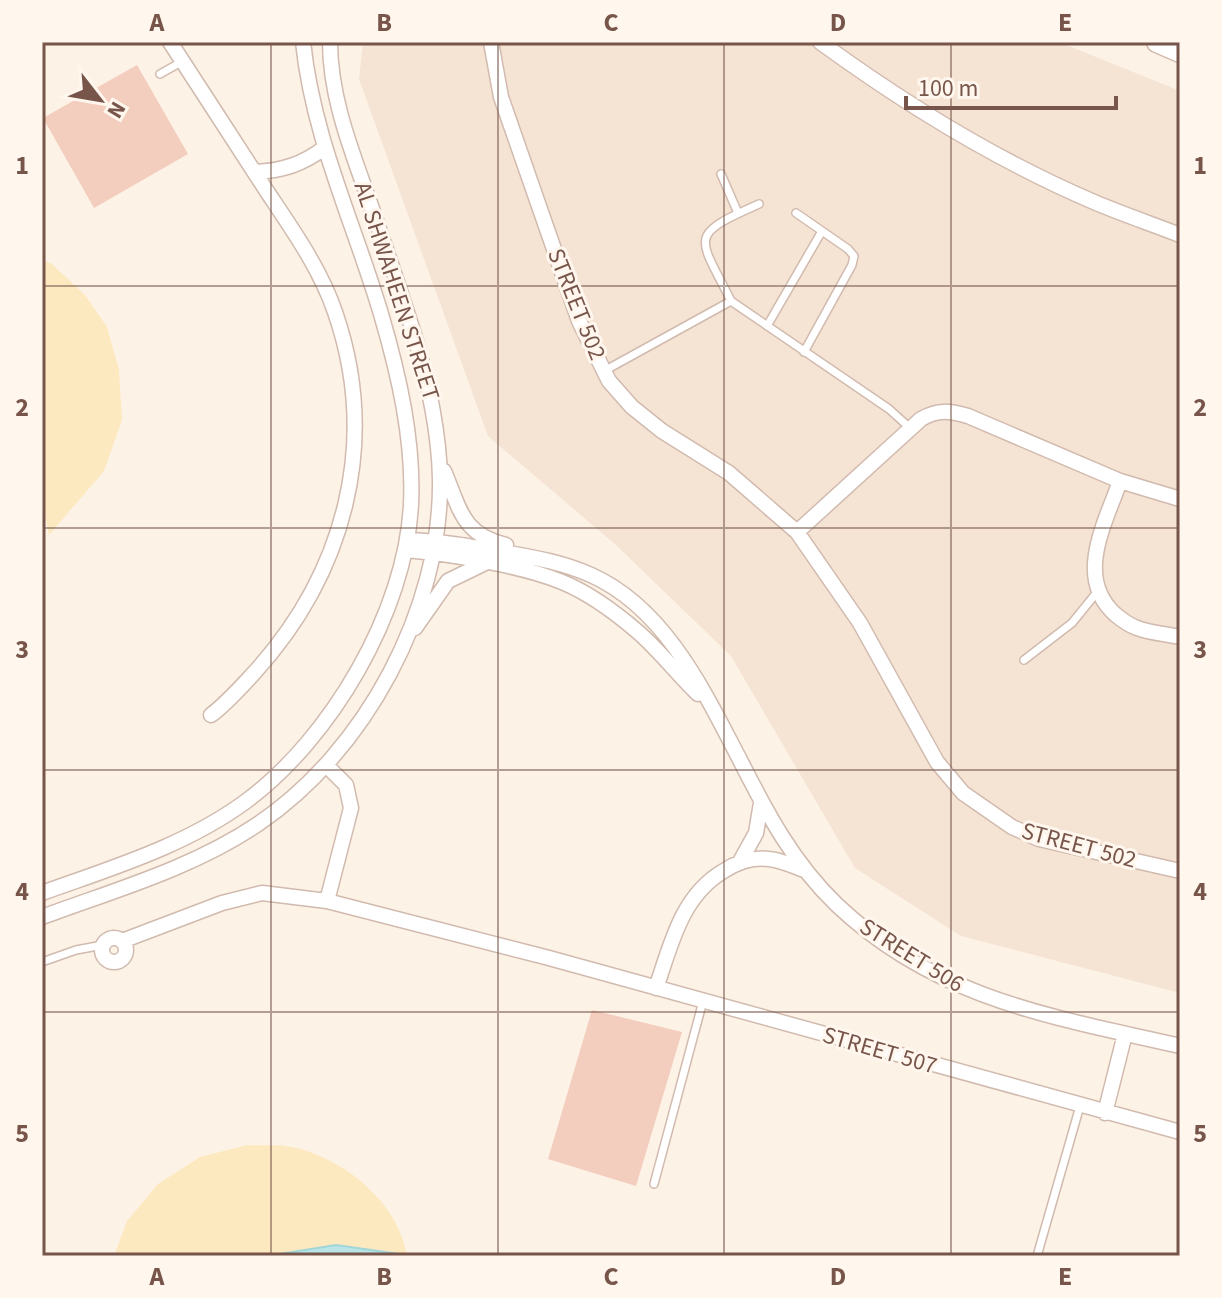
<svg xmlns="http://www.w3.org/2000/svg" width="1222" height="1298" font-family="'Source Sans 3',sans-serif">
  <rect width="100%" height="100%" fill="#fdf2e6"/>
  <!-- residential -->
  <path fill="#f5e3d4" d="M363 42H1059L1180 91V993L961 936 855 868 731 656 616 545 488 436 359 79Z"/>
  <!-- sand -->
  <path fill="#fde9c0" d="M42 260 52 264 85 295 107 327 119 370 122 420 104 471 49 535 42 497Z
    M247 1145C263 1146 281 1144 297 1148 347 1161 398 1203 407 1255L336 1245 267 1256H114L127 1221 158 1184 200 1157Z"/>
  <!-- water -->
  <path fill="#bae5e7" stroke="#a0d6d9" stroke-width="2" d="M336 1245 407 1255V1256H267Z"/>
  <!-- building -->
  <path fill="#f3cdbd" d="M137 65 188 154 94 208 43 118Z
    M592 1010 682 1032 636 1186 548 1159Z"/>
  <g fill="none" stroke-linecap="round" stroke-linejoin="round">
    <!-- lane casing -->
    <g stroke="#d1baae" stroke-width="10">
      <path id="lane" d="M160 74 183 61
        M721 174 738 213
        M796 213 822 231
        M731 301C698 235 687 236 759 204
        M767 326 822 231 848 249 854 256 852 265 804 352
        M604 371 731 301 889 409 910 428
        M1024 660 1072 623 1098 591
        M42 962 76 950 103 945
        M654 1184 703 1001
        M1037 1256 1080 1106"/>
    </g>
    <!-- street casing -->
    <g stroke="#d1baae" stroke-width="17">
      <path id="street" d="M170 42C202 91 234 141 266 190 292 229 320 268 335 312 380 442 345 573 254 673 240 688 227 703 211 715
        M491 42 501 97 579 321 609 381 632 407 662 431 729 473 797 532 860 623 937 762 963 793 1012 827 1039 839 1180 871
        M820 42C905 104 998 161 1094 202 1122 214 1152 224 1180 235
        M255 172C282 171 303 164 324 148
        M444 471C460 508 461 534 506 545
        M1120 481C1105 524 1074 578 1116 615 1122 620 1129 625 1137 628 1150 633 1166 634 1180 637
        M797 532 921 419C938 409 950 411 968 416L1120 481 1180 499
        M407 540C442 541 475 547 509 553 537 558 564 563 591 575 665 608 704 691 740 760 767 813 793 863 837 905 936 999 1053 1017 1180 1046
        M406 550C450 554 520 565 562 582 589 593 616 613 638 632 660 651 677 674 698 694
        M415 628 448 581 485 563
        M326 765 346 785 351 808 327 901
        M741 860 756 833 761 803
        M42 893C111 868 185 846 245 802 331 739 406 611 411 504 414 441 399 375 381 314 354 223 313 138 303 42
        M42 917C115 890 193 868 258 824 365 752 442 609 440 479 439 428 428 380 413 331 399 287 384 243 369 200 351 149 330 97 330 42
        M102 950a12 12 0 1 1 24 0a12 12 0 1 1-24 0Z
        M122 941 222 903 262 893 327 901 549 958 1180 1132
        M656 988C671 945 681 897 722 872 737 862 751 857 769 859 781 860 793 866 804 870
        M1105 1113 1125 1034"/>
    </g>
    <!-- secondary casing -->
    <g stroke="#d4baac" stroke-width="23">
      <path id="secondary" d="M1157 42 1180 52"/>
    </g>
    <!-- lane -->
    <use href="#lane" stroke="#fff" stroke-width="7"/>
    <!-- street -->
    <use href="#street" stroke="#fff" stroke-width="14"/>
    <!-- secondary -->
    <use href="#secondary" stroke="#fff" stroke-width="20"/>
  </g>
  <!-- grid -->
  <path fill="none" stroke="#77554a" stroke-width="2" stroke-opacity="0.55" d="M271 42V1256M498 42V1256M724 42V1256M951 42V1256M42 286H1180M42 528H1180M42 770H1180M42 1012H1180"/>
  <g text-anchor="middle" stroke-width="6" stroke-linejoin="round" paint-order="stroke">
    <!-- street labels -->
    <g font-size="24" fill="#77554a" stroke="#fff6ed">
      <text transform="translate(397 291) rotate(72)" y="8">AL SHWAHEEN STREET</text>
      <text transform="translate(577 304) rotate(68)" y="8">STREET 502</text>
      <text transform="translate(1079 845) rotate(15)" y="8">STREET 502</text>
      <text transform="translate(912 955) rotate(32)" y="8">STREET 506</text>
      <text transform="translate(880 1050) rotate(16)" y="8">STREET 507</text>
    </g>
  </g>
  <!-- border -->
  <rect width="1222" height="1298" fill="none" stroke="#fff6ed" stroke-width="88"/>
  <!-- north arrow -->
  <g transform="translate(100 100) rotate(121)" stroke="#fff6ed" stroke-width="6" paint-order="stroke">
  <path d="M0-6L14 30L0 20L-14 30Z" fill="#77554a"/>
  <text y="-12" font-size="22" font-weight="bold" text-anchor="middle" fill="#77554a">N</text>
  </g>
  <!-- scale -->
  <path d="M906 96v12h210v-12" fill="none" stroke="#77554a" stroke-width="4"/>
  <text x="918" y="96" font-size="24" fill="#77554a" stroke="#fff6ed" stroke-width="6" paint-order="stroke">100 m</text>
  <rect x="44" y="44" width="1134" height="1210" fill="none" stroke="#77554a" stroke-width="3"/>
  <g font-size="26" text-anchor="middle" font-weight="bold" fill="#77554a">
    <text x="157" y="31">A</text>
    <text x="384" y="31">B</text>
    <text x="611" y="31">C</text>
    <text x="838" y="31">D</text>
    <text x="1065" y="31">E</text>
    <text x="22" y="174">1</text>
    <text x="1200" y="174">1</text>
    <text x="22" y="416">2</text>
    <text x="1200" y="416">2</text>
    <text x="22" y="658">3</text>
    <text x="1200" y="658">3</text>
    <text x="22" y="900">4</text>
    <text x="1200" y="900">4</text>
    <text x="22" y="1142">5</text>
    <text x="1200" y="1142">5</text>
    <text x="157" y="1285">A</text>
    <text x="384" y="1285">B</text>
    <text x="611" y="1285">C</text>
    <text x="838" y="1285">D</text>
    <text x="1065" y="1285">E</text>
  </g>
</svg>
